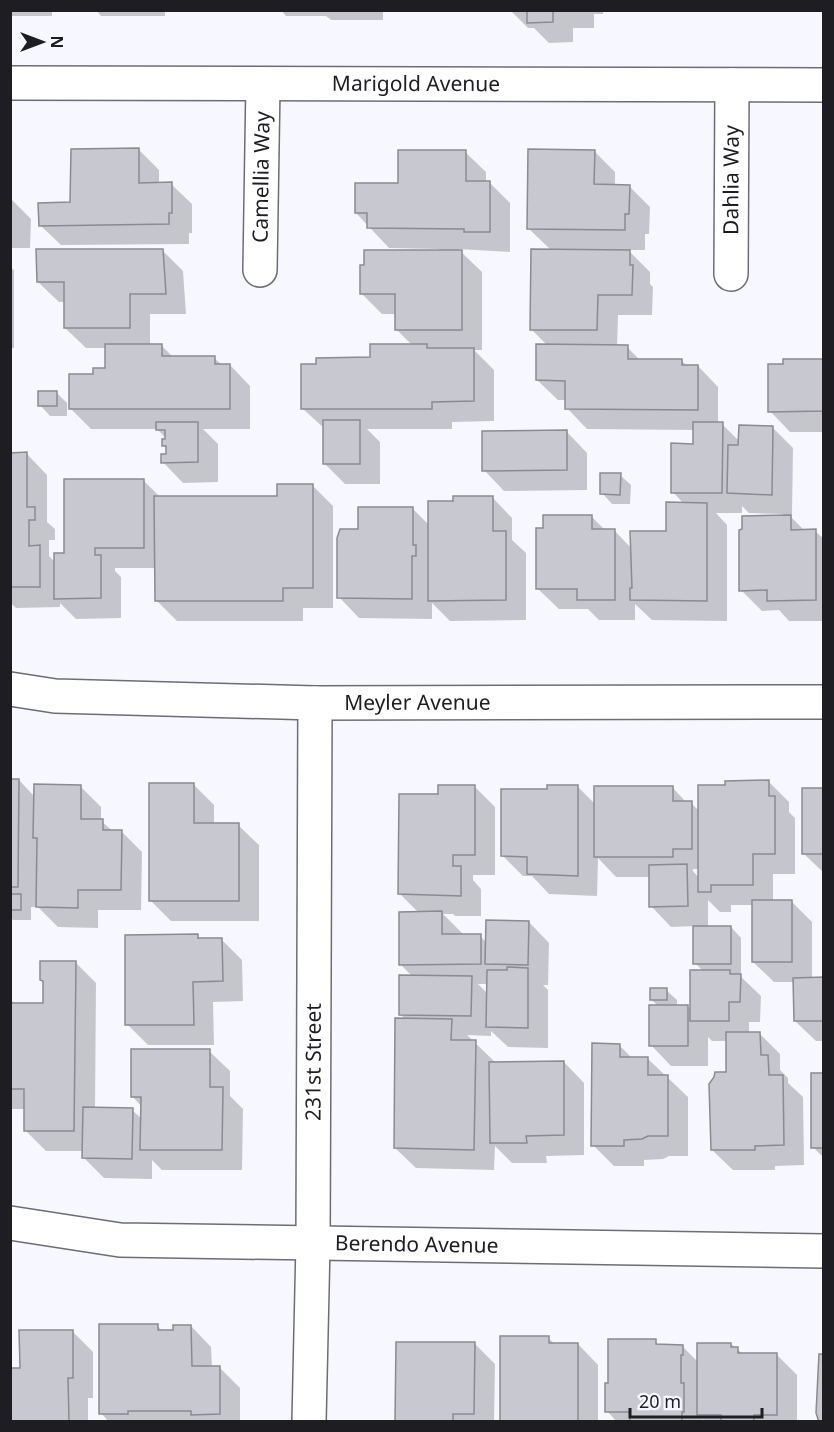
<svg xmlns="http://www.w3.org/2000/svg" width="834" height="1432" font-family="'Noto Sans',sans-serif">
  <rect width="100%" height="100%" fill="#f7f7ff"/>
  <!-- shadow -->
  <path fill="#0003" fill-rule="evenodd" d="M10 10H52V16H10Z
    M96 10H165V16H101Z
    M281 10H383V20H331L326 16H286Z
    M510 10H606V11H603V14H594V28H573V42L549 43 534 28H528Z
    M138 149 159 170V184H171L192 204V233H189V244L61 245 40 225 71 204Z
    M594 151 615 172V186H629L650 207 649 234H645V250H628L650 272V284L653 287 652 315H618L617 347H627L641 361H682L687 366H698L718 387V424H722L740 442 772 427 793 448 792 515 788 514 805 531H815L824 539V621H789L779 610 762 611 741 590 783 517V514L749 513 742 506V513H716L727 525V621L652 620 635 604V620H599L588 609H559L538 589 592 517 605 530H614L632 549 668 532 684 504 673 492 695 445V430L587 429 567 408V400H558L537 380 548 346 531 329 551 250 528 228Z
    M465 152 486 172V182H489L510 203V252L458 249 482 272V350H474L494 370V421L452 422V429H367L380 442V484H345L324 463 325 429 302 408 317 365 372 359 413 346 397 330V314H382L361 293 439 252V249L389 248 356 213 399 185Z
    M10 198 31 219 30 248H10Z
    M162 250 183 271 186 314H150V345H161L174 358H214L222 365H230L250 386V429H203L218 444V482L183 483 163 462 167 456V449L164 446 166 438 157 429H91L70 408 95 376 106 370V348H86L65 328V302H59L38 282Z
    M10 267 14 270V348H10Z
    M824 361V432H790L770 411Z
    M57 393 67 403V416H50L40 405Z
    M567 432 587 453V490L504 491 484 470Z
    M10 454H27L47 475V522L55 529V540H49V556L55 562 144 481 161 498H279L312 485 333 506V608H303V621H177L156 600V568H115V571L121 577V618L76 619 60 603V607L16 608 10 602Z
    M620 475 631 485 630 504H612L602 493Z
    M492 497 512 518V540L526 553V620L450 621 432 603V619L359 618 339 597 360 530 413 509 430 526 454 503Z
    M10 780H19L35 797 80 786 101 807V821L114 832H122L142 852 141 910H98V928L58 927 38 907H31V920H13L10 917Z
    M769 782 789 802V812L795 818V874H773V902H792L812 922V979H824V1041H816L795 1021V982H774L753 962V905H731V912H720L708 900V927H731L741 938V974H738L761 996 760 1022H749V1033H759L780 1054V1070L788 1078V1083L803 1097 804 1165 775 1166V1170H733L712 1150 728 1073 727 1041H712L708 1037V1066H671L651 1045 658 1006 652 1000 666 990 677 1000V1007H688L692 1011 703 971 695 963V926L671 927 651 906 650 877H616L598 858 597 896 549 894 532 876H523L502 855 548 791 578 787 596 805 672 787 687 803H691L699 811 726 786ZM693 869H699V878L693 871Z
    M194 785 214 805V825H238L259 845V921H171L150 900Z
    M474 786 495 807V875H473V880L481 889V916H455L453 914H443L462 933V936H480L487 943 529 922 549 943 548 985H543L548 990V1048L508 1047 491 1031V1036L467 1035 496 1063 564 1062 584 1083V1155L546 1156 547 1163H512L495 1146 494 1170 416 1168 395 1148 406 1020 400 1014 413 977 400 964 419 913 399 893 439 796ZM478 984H488V994Z
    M824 790V873L803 853Z
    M197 936 201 940H222L242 960 243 1001 213 1002 214 1045H148L127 1024Z
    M76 963 96 983 95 1109 132 1110 142 1119V1107L132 1096 209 1051 230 1071V1096L243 1109 242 1170H162L152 1160V1179L104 1178 84 1158V1151H46L25 1130V1109H10V1000L16 1004H44L45 983 41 980Z
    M619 1045 632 1058H647L688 1097V1156H669L663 1159 644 1160V1166H614L593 1145Z
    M824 1074V1158L813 1147Z
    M157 1325 163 1332H175L191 1326 211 1347 212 1367H219L240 1388V1422H109L101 1413Z
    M73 1332 93 1352V1398H88V1422H10L21 1369Z
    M548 1338 555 1344H578L598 1365V1422H501Z
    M655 1341 660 1346H682L698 1362 731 1344 743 1354H776L797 1375V1422H705L703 1419V1422H617L607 1411Z
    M474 1343 495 1364 494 1422H397Z"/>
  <!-- building -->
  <path fill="#c8c8d1" stroke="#8a8a92" stroke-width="1.5" d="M527 10H553V22L527 23Z
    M139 148V183L172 182V213H169V224L39 226 38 203 70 202 71 149Z
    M528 149 595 150 594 184 630 185 629 214H625V230L527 229Z
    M398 150H466V181H490V232H464V229L367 228V213H355V183H398Z
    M36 249H163L166 294H130V328H64V282H37Z
    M531 249 630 250V265H633L632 295H598L597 330H530Z
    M364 250H462V330H395V294H360V265H364Z
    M105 344H162V356H215V364H230V409H69V374H93V368H105Z
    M370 344H427V348H474V401L432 402V409H301V364H316V358L370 357Z
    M536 344 628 345V359H682V365H698V410L565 409V381L536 380Z
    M783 359H824V411L768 412V364H783Z
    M38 391H57V406H38Z
    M323 420H360V464H323Z
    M156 422H198V462L161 463V454H166V446H162V439H165V430H156Z
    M693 422H723L722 493H671V443L693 444Z
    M739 425 773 426 772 495 727 493 728 445H738Z
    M567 430V470L482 471V431Z
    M27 452V507H35V520H29V546L40 545V587H10V453Z
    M600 473H621L620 495 600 494Z
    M64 479H144V548H95V555H101V598L54 599V553H64Z
    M277 484H313V588H283V601H155L154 496H277Z
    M453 496H493V531H506V600L428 601V501H453Z
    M666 502 707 503V601L630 600V588H632L630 531H666Z
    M358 507H413V545H416V556H412V599L337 598V538L340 529H358Z
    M543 515H592V529H615V600H577V589H536V528H543Z
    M791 515V530L816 529V600L767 601V590L739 591V530L742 529V516Z
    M10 779H19L18 887H10Z
    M769 780V796H775V854H753V885H711V892H698V785H725V781Z
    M149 783H194V823H239V901H149Z
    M34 784 81 785V819H103V830H122L121 890H78V908L36 907 37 838H33Z
    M438 785H475V855H453V866H461V896L398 894 399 794H438Z
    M547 785H578V876L527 874V857L501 856V789H547Z
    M594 786H673V801H692V849H673V857H594Z
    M802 788H824V854H802Z
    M687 864 688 906 649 907V865Z
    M10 894H21V910H10Z
    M752 900H792V962H752Z
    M442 911V934H481V964L399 965V912Z
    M486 920 529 921 528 965 485 964Z
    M693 926H731V964H693Z
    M198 934V938H222L223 981 193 982 194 1025H125V935Z
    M40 961H76L74 1131H24V1089H10V999L12 1003H43V981L40 980Z
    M507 967 528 968V1028L486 1027 487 970H507Z
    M690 970H730V974H741L740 1002H729V1021H690Z
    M399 975 472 976 471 1016 399 1015Z
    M824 977V1021H794L793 978Z
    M650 988H667V1000H650Z
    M649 1005H688V1046H649Z
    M395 1018 452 1019 451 1040H476L474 1150 394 1148Z
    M726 1032H760L761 1055H768L769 1075H783L784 1145 755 1146V1150H711L709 1084 714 1077 715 1072H726Z
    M592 1043 620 1044V1057H648V1075H668V1136H648L642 1139 624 1140V1146H591Z
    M131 1049H210V1087H223L222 1150H140L141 1097H131Z
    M564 1061V1135L526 1136 527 1143H490L489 1062Z
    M811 1073H824V1148H811Z
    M83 1107 133 1108 132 1159 82 1158Z
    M99 1324H158V1330H173V1325H191L192 1366H220V1414L191 1415V1411H128V1414H99Z
    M19 1330H73V1378H68L69 1422H10V1368H20Z
    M500 1336H549V1343H578V1422H500Z
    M608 1339H656V1344L683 1345V1355H681V1383H684V1412H682V1422H630V1412H605V1383H608Z
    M396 1342H475L474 1414H453V1422L395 1421Z
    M697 1343H731V1347H738V1353H777V1415H754V1422H721V1415H697Z
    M819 1354H824V1422H819L816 1413Z"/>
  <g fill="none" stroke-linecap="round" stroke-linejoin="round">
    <!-- minor casing -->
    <g stroke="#6d6d75" stroke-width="36">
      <g id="minor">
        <path id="s1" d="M10 83 824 85"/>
        <path id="s2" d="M260 270 263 84"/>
        <path id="s3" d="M731 274 732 85"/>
        <path id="s4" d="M10 689 55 696 315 703 824 702"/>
        <path id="s5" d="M10 1223 120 1240 824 1251"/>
        <path id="s6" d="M309 1422 313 1244 315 703"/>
      </g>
    </g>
    <!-- minor -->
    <use href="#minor" stroke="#fff" stroke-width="33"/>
  </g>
  <g text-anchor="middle" stroke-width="5" stroke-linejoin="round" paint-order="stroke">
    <!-- street labels -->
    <g font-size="21" fill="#1e1e22" stroke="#f7f7ff">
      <text dy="7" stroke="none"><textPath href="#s1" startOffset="406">Marigold Avenue</textPath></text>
      <text dy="7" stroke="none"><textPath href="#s2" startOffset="93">Camellia Way</textPath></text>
      <text dy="7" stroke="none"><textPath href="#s3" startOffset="94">Dahlia Way</textPath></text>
      <text dy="7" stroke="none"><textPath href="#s4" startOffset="408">Meyler Avenue</textPath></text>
      <text dy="7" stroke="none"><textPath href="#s6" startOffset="360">231st Street</textPath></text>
      <text dy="7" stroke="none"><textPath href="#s5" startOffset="408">Berendo Avenue</textPath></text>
    </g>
  </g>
  <!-- border -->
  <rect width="834" height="1432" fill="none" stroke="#1e1e22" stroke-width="24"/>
  <!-- north arrow -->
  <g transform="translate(42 42) rotate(90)" stroke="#f7f7ff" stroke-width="4.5" paint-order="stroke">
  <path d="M0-4.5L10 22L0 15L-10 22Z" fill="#1e1e22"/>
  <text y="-9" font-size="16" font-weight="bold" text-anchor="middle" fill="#1e1e22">N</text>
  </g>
  <!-- scale -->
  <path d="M630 1408v9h132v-9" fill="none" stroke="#1e1e22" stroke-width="3"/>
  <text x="639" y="1408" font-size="18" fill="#1e1e22" stroke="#f7f7ff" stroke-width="4.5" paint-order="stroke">20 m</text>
</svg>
